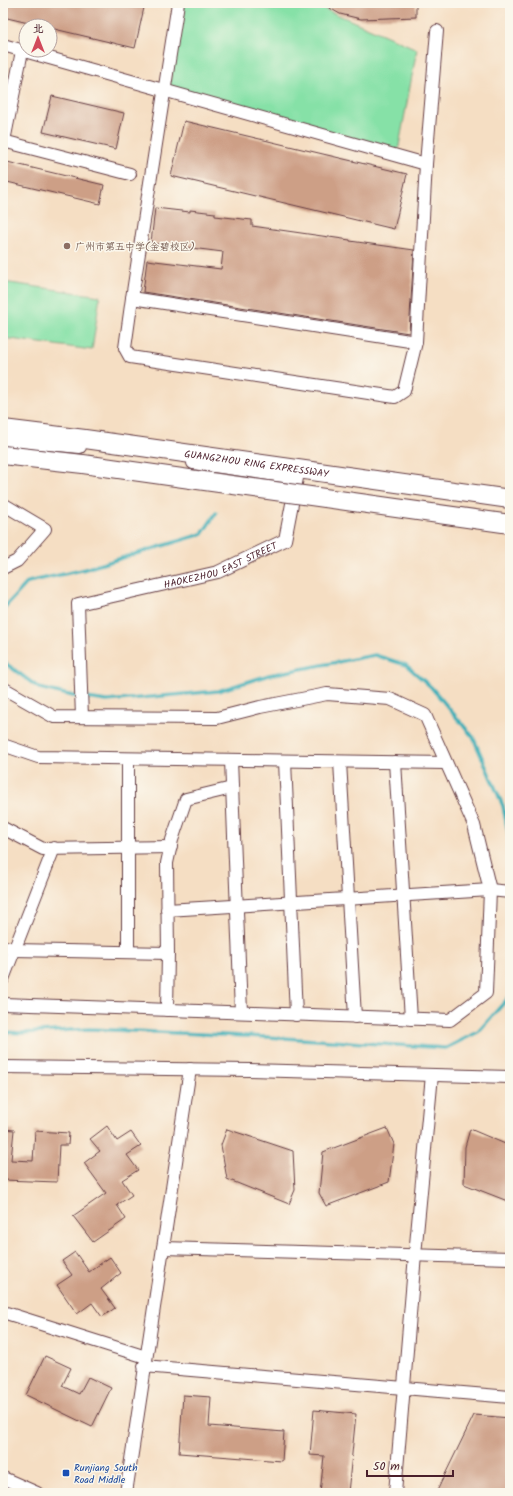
<svg xmlns="http://www.w3.org/2000/svg" width="513" height="1496" font-family="Kalam,'LXGW WenKai TC',sans-serif">
  <rect width="100%" height="100%" fill="#fbf7ec"/>
  <filter id="ink" filterUnits="userSpaceOnUse"><feTurbulence type="fractalNoise" baseFrequency=".025" numOctaves="2"/><feDisplacementMap in="SourceGraphic" scale="8" xChannelSelector="R" yChannelSelector="G"/><feConvolveMatrix kernelMatrix="1 2 1 2 8 2 1 2 1" color-interpolation-filters="sRGB"/></filter>
  <filter id="wash" filterUnits="userSpaceOnUse"><feTurbulence type="fractalNoise" baseFrequency=".012" numOctaves="4" result="noise"/><feDisplacementMap in="SourceGraphic" scale="16" xChannelSelector="R" yChannelSelector="G"/><feGaussianBlur stdDeviation="0.9" result="paint"/><feColorMatrix in="noise" values="0 0 0 0 0 0 0 0 0 0 0 0 0 0 0 0 0 1.4 0 .05"/><feComposite in="paint" operator="in"/></filter>
  <g filter="url(#wash)">
    <rect width="100%" height="100%" fill="#f5dec3"/>
    <!-- green -->
    <path fill="#86e1a7" stroke="#688069" d="M183 3H313V4L417 49 398 151 169 88Z
      M3 282 100 296 92 350 3 338Z"/>
    <g fill="none" stroke-linecap="round" stroke-linejoin="round">
      <!-- stream -->
      <path stroke="#3eafb8" stroke-width="3.5" d="M3 609 28 582 82 570 202 534 216 513
        M3 658 5 663 39 688 73 696 107 701 218 691 269 675 375 655 406 665 431 687 473 737 503 806 510 843
        M3 1032 22 1033 90 1029 267 1037 446 1048 478 1032 510 996"/>
    </g>
    <g id="blocks">
      <!-- building -->
      <path fill="#cd9f86" d="M3 3H145L135 48 50 28V26H41L3 17Z
        M321 3H416V17L361 19 340 14Z
        M52 96 124 113 116 149 43 132Z
        M184 121 407 174 394 229 171 176Z
        M3 161 104 185 100 204 3 181Z
        M155 208 190 212V210L215 213V216L252 220V226L350 240V241L414 250 409 333 143 292 147 260 221 269 223 252 151 243Z
        M107 1126 117 1141 131 1132 141 1146 127 1155 138 1170 122 1180 132 1195 117 1205 126 1219 93 1242 73 1216 106 1193 84 1163 100 1151 90 1139Z
        M387 1128 394 1144 389 1182 326 1206 319 1193 323 1152Z
        M3 1129 14 1130 11 1160 33 1161 35 1131 69 1133 68 1145H59L57 1182 3 1180Z
        M227 1129 293 1151 295 1190 289 1204 227 1179 221 1145Z
        M470 1129 510 1146V1202L464 1184 465 1147Z
        M75 1252 89 1272 110 1257 121 1273 101 1289 115 1308 102 1317 92 1303 77 1314 57 1285 72 1275 62 1261Z
        M45 1356 71 1368 62 1386 79 1394 88 1377 111 1388 92 1427 26 1395Z
        M183 1395 211 1397 209 1426 284 1432 282 1461 179 1453Z
        M314 1410 356 1414 348 1493H320L324 1456 310 1455Z
        M474 1415 510 1418V1493H436Z"/>
    </g>
  </g>
  <g filter="url(#ink)">
    <use href="#blocks" fill-opacity="0" stroke="#643c42" stroke-width="1"/>
    <g fill="none" stroke-linecap="round" stroke-linejoin="round">
      <!-- minor casing -->
      <g stroke="#643c42" stroke-width="14">
        <g id="minor">
          <path d="M178 3 132 298 125 348 130 357 395 397 404 391 416 342 426 164 437 31"/>
          <path d="M3 45 426 164"/>
          <path d="M3 141 130 174"/>
          <path d="M4 141 22 51"/>
          <path d="M132 298 416 342"/>
          <path d="M3 440 80 447"/>
          <path d="M3 504 45 529 17 561 3 568"/>
          <path d="M3 688 54 717 217 718 260 707 327 694 390 699 425 715 474 825 490 890 486 993 450 1020 3 1004"/>
          <path id="s1" d="M82 717 78 604 218 572 285 540 297 478 193 463"/>
          <path d="M3 745 38 757 446 763"/>
          <path d="M128 759V952"/>
          <path d="M231 760 241 1012"/>
          <path d="M285 761 296 1015"/>
          <path d="M340 762 355 1017"/>
          <path d="M395 762 411 1019"/>
          <path d="M3 828 43 849 171 847"/>
          <path d="M167 910 490 890 510 892"/>
          <path d="M3 946 14 950 168 953"/>
          <path d="M3 979 54 848"/>
          <path d="M167 1010 168 953 167 863 172 840 186 799 232 788"/>
          <path d="M3 1067 249 1070 510 1077"/>
          <path d="M163 1248 510 1258"/>
          <path d="M3 1312 146 1357"/>
          <path d="M144 1366 510 1397"/>
          <path d="M3 1478 37 1493"/>
          <path d="M126 1493 190 1069"/>
          <path d="M395 1493 415 1255 432 1075"/>
        </g>
      </g>
      <!-- highway casing -->
      <g stroke="#643c42" stroke-width="20">
        <g id="highway">
          <path id="s2" d="M3 429 85 439 510 499"/>
        </g>
      </g>
      <!-- minor -->
      <use href="#minor" stroke="#fff" stroke-width="12"/>
      <!-- highway -->
      <use href="#highway" stroke="#fff" stroke-width="18"/>
      <!-- highway-bridge casing -->
      <g stroke="#643c42" stroke-width="20" stroke-linecap="butt">
        <path id="highway-bridge" d="M3 455 83 464 510 524"/>
      </g>
      <!-- highway-bridge -->
      <use href="#highway-bridge" stroke="#fff" stroke-width="18"/>
    </g>
  </g>
  <!-- markers -->
  <circle fill="#8d6e63" stroke="#fbf7ec" stroke-width="1.5" cx="67" cy="246" r="4"/>
  <rect fill="#1a4fb4" stroke="#fbf7ec" stroke-width="1.5" x="62" y="1469" width="8" height="8" rx="2"/>
  <g text-anchor="middle" stroke-width="3" stroke-linejoin="round" paint-order="stroke">
    <!-- education labels -->
    <g font-size="10" fill="#785e54" stroke="#fbf7ec" text-anchor="start">
      <text x="75" y="250">广州市第五中学(金碧校区)</text>
    </g>
    <!-- street labels -->
    <g font-size="10" fill="#4a1f2b" stroke="#fbf7ec">
      <text dy="4" stroke="none"><textPath href="#s2" startOffset="256">GUANGZHOU RING EXPRESSWAY</textPath></text>
      <text dy="4" stroke="none"><textPath href="#s1" startOffset="261">HAOKEZHOU EAST STREET</textPath></text>
    </g>
    <!-- transit labels -->
    <g font-size="10" fill="#164399" stroke="#fbf7ec" text-anchor="start">
      <text x="74" y="1471">Runjiang South<tspan x="74" dy="12">Road Middle</tspan></text>
    </g>
  </g>
  <!-- margin -->
  <rect width="513" height="1496" fill="none" stroke="#fbf7ec" stroke-width="16"/>
  <!-- north arrow -->
  <g transform="translate(38 38)"><circle r="19" fill="#fbf7ec" stroke="#b4a19f"/>
  <path d="M0-3L7 15L0 10L-7 15Z" fill="#d1495b"/>
  <text y="-6" font-size="11" font-weight="bold" text-anchor="middle" fill="#4a1f2b">北</text>
  </g>
  <!-- scale -->
  <path d="M367 1470v6h86v-6" fill="none" stroke="#4a1f2b" stroke-width="2"/>
  <text x="373" y="1470" font-size="12" fill="#4a1f2b" stroke="#fbf7ec" stroke-width="3" paint-order="stroke">50 m</text>
</svg>
